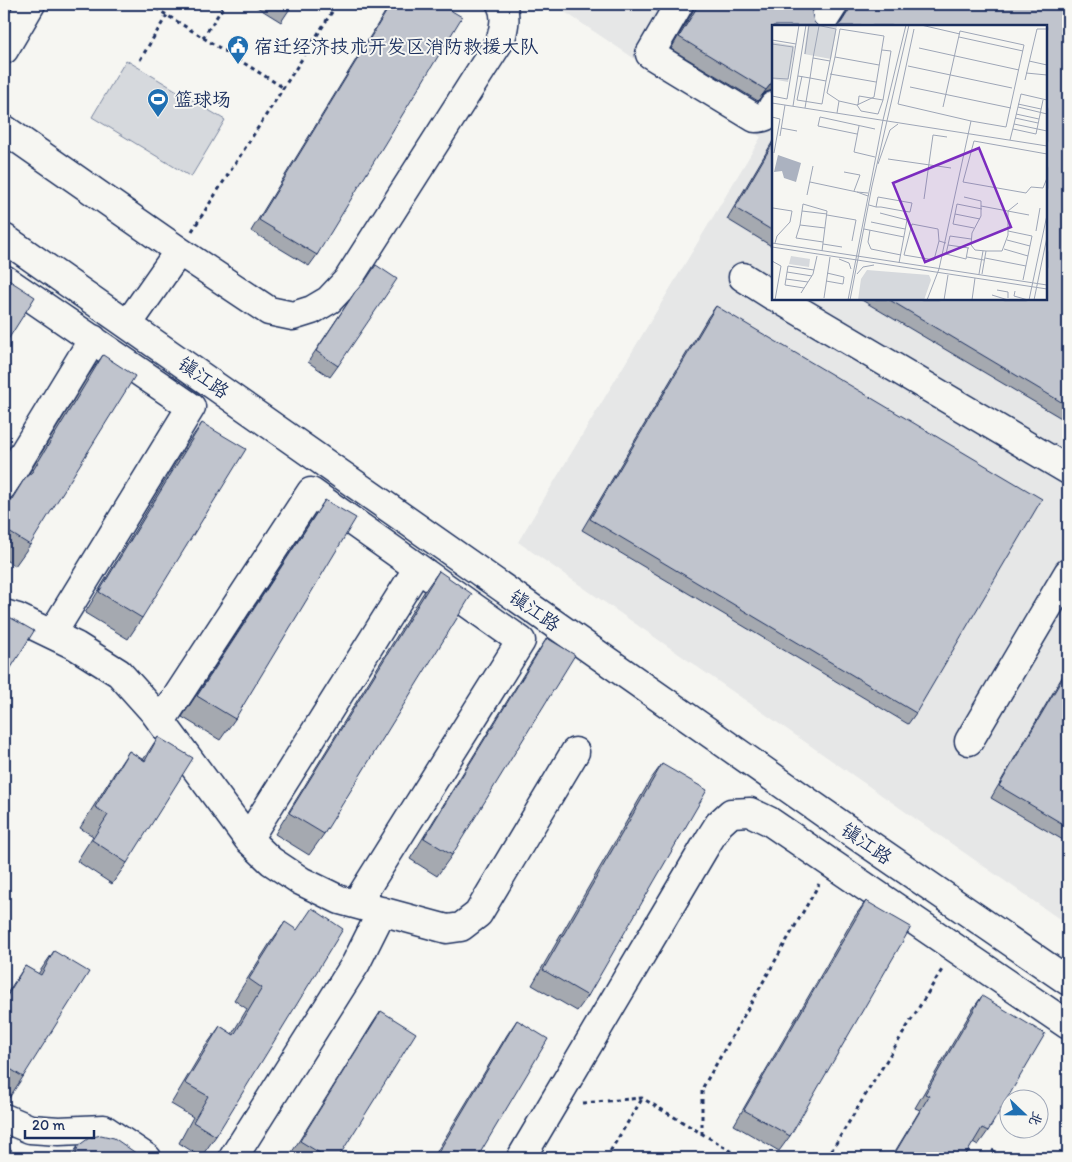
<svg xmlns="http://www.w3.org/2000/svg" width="1072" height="1162" font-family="Itim,'LXGW WenKai TC',sans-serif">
  <rect width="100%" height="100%" fill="#f6f6f2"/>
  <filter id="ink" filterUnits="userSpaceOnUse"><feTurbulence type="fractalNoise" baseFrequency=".02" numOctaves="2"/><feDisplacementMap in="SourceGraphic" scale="10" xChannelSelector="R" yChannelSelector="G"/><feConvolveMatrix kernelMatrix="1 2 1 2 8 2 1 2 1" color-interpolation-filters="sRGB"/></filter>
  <g filter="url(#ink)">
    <!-- built -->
    <path fill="#e6e7e7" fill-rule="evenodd" d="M553 4H1068V925L518 542 761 137 635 59ZM773 26H1046V299H773Z"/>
    <!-- green -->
    <path fill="#d6d9dd" stroke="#78849e" d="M126 60 225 120 191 177 92 117Z"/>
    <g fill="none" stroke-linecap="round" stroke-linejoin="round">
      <!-- minor casing -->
      <g stroke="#1b2f5e" stroke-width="31">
        <path id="minor" d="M679 4 650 54 755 118C766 118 768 116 773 106
          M820 26 834 4
          M4 50 31 4
          M4 129 179 251 269 311 293 316 312 310 329 300 347 281 501 39C504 27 507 16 501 4
          M4 238 841 825 1068 981
          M743 277 773 296
          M4 279 191 407 52 634
          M779 299 1068 470
          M128 324 179 251
          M4 485 93 339
          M4 614 18 618 76 646 119 673 154 712 248 839 271 861 301 881 340 900 447 929 461 927 478 914 575 752
          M161 721 311 492 521 641 356 904
          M969 741 1068 573
          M248 839 418 568
          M4 1118 30 1129 59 1131 104 1129 147 1158
          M233 1158 356 963 382 911
          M521 1158 709 840 719 824 731 813 750 812 769 821 1068 1025"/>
      </g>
      <!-- path -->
      <path stroke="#1b2f5e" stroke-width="3" stroke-dasharray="4 4" stroke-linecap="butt" d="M149 4 284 88
        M203 38 225 4
        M140 60 167 15
        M192 231 337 4
        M583 1103 642 1098 743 1158
        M702 1135V1089L819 884
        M992 1150 1006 1158
        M606 1158 642 1099
        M827 1158 943 968"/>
      <!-- minor -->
      <use href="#minor" stroke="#f6f6f2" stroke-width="28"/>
    </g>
    <!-- wall -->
    <path fill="#a5a9b0" stroke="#1b2f5e" d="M252 4H293L281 22Z
      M390 4H440L317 255 309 266 251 231Z
      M694 4H816L773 26V91L772 90 764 93 758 101 671 49 693 11Z
      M849 4H1068V422L860 299H1046L840 24 847 12Z
      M773 141V247L727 219Z
      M365 282 338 366 330 377 308 362 355 292Z
      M716 306 916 713 908 724 582 530 708 317Z
      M103 355 30 545 15 566 4 559V509L25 478 28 475 88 376Z
      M202 423 142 618 128 639 85 613 187 444Z
      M325 500 235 719 220 740 182 717 311 521Z
      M439 571 324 834 309 855 275 834 424 592Z
      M547 638 452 855 437 876 410 859 533 659Z
      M1068 667V832L1063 840 991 798Z
      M158 737 127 863 112 884 77 861 93 836 80 828 115 772 129 751 143 760Z
      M662 764 588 996 577 1011 532 985 651 779Z
      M866 901 790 1136 779 1151 734 1125 855 916Z
      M285 922 216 1136 201 1157 179 1143 193 1117 171 1104 205 1047 220 1026 232 1034 247 1009 234 1000 270 943Z
      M54 951 23 1077 9 1098 4 1095V998L25 966 38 974Z
      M982 996 988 1131 978 1145 973 1142 964 1158H891L920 1110 915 1108 972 1010Z
      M381 1011 338 1158H302L292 1152 373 1023Z
      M517 1020 477 1158H433L507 1035Z
      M78 1146 143 1158H70Z"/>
    <!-- shaded-wall -->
    <path fill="#868990" stroke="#1b2f5e" d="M773 81V91L772 90 764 93 758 101 766 90Z"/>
    <!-- building -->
    <path fill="#c0c4cd" stroke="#1b2f5e" d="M278 4H293L289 10Z
      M391 4H440L462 17 317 255 259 220Z
      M699 4H816L812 13 814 22 818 26H773V81L766 90 679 37Z
      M853 4H1068V406L888 299H1046V26H837L841 23Z
      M773 143V231L735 208Z
      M376 265 397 279 338 366 316 351 355 292 366 280Z
      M4 277 35 297 4 346Z
      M716 306 1042 499 916 713 590 519Z
      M103 355 135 376 30 545 4 529V512L25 478 32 472Z
      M202 423 246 449 142 618 99 592Z
      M325 500 356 518 235 719 197 696Z
      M439 571 472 594 324 834 289 813Z
      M4 614 34 631 4 679Z
      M547 638 575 655 452 855 424 838Z
      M1068 669V827L999 786Z
      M158 737 193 758 127 863 92 840 108 815 95 807 129 751 145 761Z
      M662 764 707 790 588 996 543 970Z
      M866 901 911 927 790 1136 744 1110Z
      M312 908 343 929 216 1136 193 1122 208 1096 185 1083 220 1026 234 1035 262 988 249 979 285 922 297 930Z
      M54 951 89 972 23 1077 4 1065V1001L25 966 41 975Z
      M982 996 1045 1034 988 1131 982 1128 964 1158H892L929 1096 925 1094Z
      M381 1011 416 1033 338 1158H328L300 1141Z
      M517 1020 548 1039 477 1158H435Z
      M101 1135 114 1138 143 1158H75L78 1146 89 1138Z
      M4 1145 12 1150 6 1158H4Z"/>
  </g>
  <!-- icons -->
  <defs>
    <g id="civic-pin" transform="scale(1.125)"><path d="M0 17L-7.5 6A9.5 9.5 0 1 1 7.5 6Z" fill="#1f6fb2" stroke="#f6f6f2"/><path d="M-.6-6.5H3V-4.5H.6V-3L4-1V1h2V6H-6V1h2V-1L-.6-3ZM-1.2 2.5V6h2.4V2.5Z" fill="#fff"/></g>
    <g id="stadium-pin" transform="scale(1.125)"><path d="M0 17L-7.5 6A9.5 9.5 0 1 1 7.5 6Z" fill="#1f6fb2" stroke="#f6f6f2"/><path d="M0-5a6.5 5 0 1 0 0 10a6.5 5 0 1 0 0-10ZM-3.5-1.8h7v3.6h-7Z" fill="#fff"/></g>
  </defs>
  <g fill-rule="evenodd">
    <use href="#civic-pin" x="238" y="46"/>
    <use href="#stadium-pin" x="158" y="99"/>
  </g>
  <g text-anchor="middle" stroke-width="4" stroke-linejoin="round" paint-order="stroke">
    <!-- poi labels -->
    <g font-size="19" fill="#1b2f5e" stroke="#f6f6f2" text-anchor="start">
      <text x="254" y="53">宿迁经济技术开发区消防救援大队</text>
      <text x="174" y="106">篮球场</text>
    </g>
    <!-- street labels -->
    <g font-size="19" fill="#1b2f5e" stroke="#f6f6f2">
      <text transform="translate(204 377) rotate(35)" y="7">镇江路</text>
      <text transform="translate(535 610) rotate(35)" y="7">镇江路</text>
      <text transform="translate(867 843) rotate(35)" y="7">镇江路</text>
    </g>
  </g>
  <!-- overview -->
  <g transform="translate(772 25)">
    <rect width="275" height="275" fill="#f6f6f2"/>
    <path d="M36 0 65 1 59 34 32 29ZM0 17 23 21 16 57 0 54ZM19 231 38 234 37 242 17 239ZM95 245 157 250 159 255 152 275H86L89 254Z" fill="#d6d9dd"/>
    <path d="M6 130 29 138 24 157 12 153 10 146 2 147Z" fill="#abb2c0"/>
    <path fill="none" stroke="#9ea6b7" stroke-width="1" d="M44 0 64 4 58 36M149 0 188 9M142 4 126 79 199 96M187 12 251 26M0 15 24 19M0 19 21 22 16 54 0 53M147 23 247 45M33 29 37 0M63 32 55 68 67 76M41 33 47 1M257 36 275 40M136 41 240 63M254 48 275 50M58 49 104 57M26 51 38 53 54 56 58 36 41 33 38 53 33 83M30 51 25 75 50 79 54 56M253 55 265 4H275M138 62 239 83M0 71 15 74 27 0M275 75 249 69 242 99 275 106M0 78 275 121M246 79 269 84M85 80 89 86 106 89 111 75M86 80 87 71 111 75 119 26 110 25M21 81 34 0M246 82 275 89M65 88 67 76 85 80 102 72 112 11 68 4 63 32 107 40M244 89 267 94M0 92 8 94 2 128M243 93 266 98M87 101 82 127 103 132M9 103 25 106M241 104 264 109 271 75M85 109 46 101 48 92 103 104M8 111 13 80M238 115 242 99M275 129 202 116 191 157 254 168 259 162 271 163 275 153M116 134 179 143M106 139 118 105 126 99M72 147 88 150 82 166M38 157 85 167M96 168 85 167 96 171M35 170 41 141M192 172 209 176V191L200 208 199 220 203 225 214 226H230L236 210V186L246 178M152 174 161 110 175 112M97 180 104 182H109L131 186 138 187 140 178 106 172 104 182M209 181 257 190M1 183 20 186 18 197 5 211 3 218M30 186 31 179 55 186 50 226M108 188 135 195 127 238M183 189 208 194M55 190 84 195 80 216M99 197 133 204M28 200 24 213 51 217M53 203 28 200 30 186 55 189M202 203 181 199 185 179 210 184M92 204 132 212M98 205 96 217 99 224 129 230M236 206 260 211 251 255M264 206 268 183M235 215 258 221M167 216 162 235 132 230 140 199 166 204 167 216 174 218M0 218 275 260M51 219 70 222M176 220 197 223M0 222 275 264M196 223 194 234 174 229 178 211 199 214M232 224 256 231M195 232 212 235M213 233 254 241M67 234 77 238 79 244M0 236 9 241 3 275M15 247 40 251M85 249 91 242 102 240M207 249 211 226M210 249 214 226M14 254 36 257M54 256 71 259 72 252 55 248M32 263 13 260 16 241 42 245M225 265 236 267V273M243 266 242 271 256 275M29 268 41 249 45 231M220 270 236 275M52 273 58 232M76 275 111 95 134 0M78 275 100 161 137 0M155 275 167 244 199 96 234 102 252 20 188 6 171 82M172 275 176 250M200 275 203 253M257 275 275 190M262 275 275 212"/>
    <path fill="#7b2cbf" fill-opacity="0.15" stroke="#7b2cbf" stroke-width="2.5" d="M207 123 239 202 153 237 121 158Z"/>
    <rect width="275" height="275" fill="none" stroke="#1b2f5e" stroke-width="2.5"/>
  </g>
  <!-- margin -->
  <rect width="1072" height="1162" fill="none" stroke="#f6f6f2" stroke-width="20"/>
  <rect x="10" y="10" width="1052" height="1142" fill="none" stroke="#1b2f5e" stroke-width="2" filter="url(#ink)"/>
  <!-- north arrow -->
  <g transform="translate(1024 1114) rotate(112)"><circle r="24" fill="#f6f6f2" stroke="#9ea6b7"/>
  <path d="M0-4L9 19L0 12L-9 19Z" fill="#1f6fb2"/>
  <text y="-8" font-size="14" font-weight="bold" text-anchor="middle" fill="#1b2f5e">北</text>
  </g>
  <!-- scale -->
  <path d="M25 1130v8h69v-8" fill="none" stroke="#1b2f5e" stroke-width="2.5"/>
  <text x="32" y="1130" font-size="15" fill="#1b2f5e" stroke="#f6f6f2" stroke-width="4" paint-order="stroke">20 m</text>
</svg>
